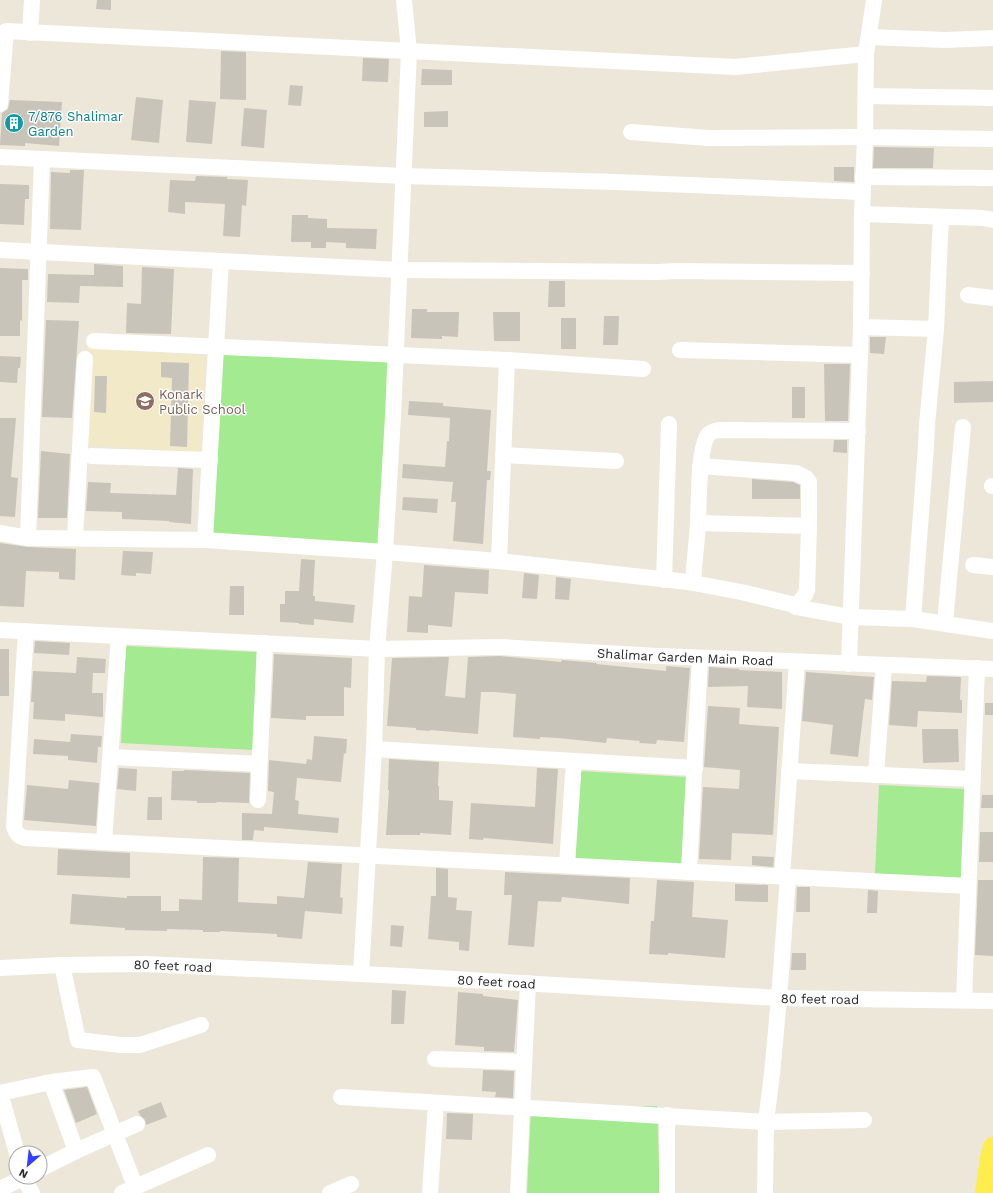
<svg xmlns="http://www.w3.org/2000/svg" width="993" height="1193" font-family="'Work Sans',sans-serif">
  <rect width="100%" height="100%" fill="#ede7d9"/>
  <!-- education -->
  <path fill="#f1e9c7" d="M88 348 206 356 201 452 84 445Z"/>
  <!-- green -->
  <path fill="#a3ea90" d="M216 347 395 355 385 552 205 540Z
    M126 646 258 652 253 750 121 743Z
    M579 771 686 777 681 869 574 862Z
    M879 785 965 789 961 878 875 874Z
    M657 1106 660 1193H527L531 1109Z"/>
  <!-- building -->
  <path fill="#c8c4b9" d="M97 0H111V10L96 9Z
    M221 51 246 52V100L220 99Z
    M363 58 389 59 388 82 362 81Z
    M422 69 452 70V85H421Z
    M290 85 303 86 301 106 288 105Z
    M136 97 163 100 159 143 131 140Z
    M10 100 62 102 59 146 25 143V146L0 145 2 113 8 109Z
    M189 100 216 102 212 144 186 142Z
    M244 108 267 110 264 148 241 146Z
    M448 111V127H424V112Z
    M874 147 934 148 933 168H873Z
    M834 167H854V182L834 181Z
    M70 170H84L81 230 50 229 51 172 70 173Z
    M196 176 227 177V179L248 180 246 206 242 205 240 237 223 236 225 204 185 202V214L168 212 170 180 195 181Z
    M0 184 29 185V199H25L24 225 0 224Z
    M292 215H308V218L327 219V228L377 229 376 249 346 248V243L326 242V248H311V242H291Z
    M94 264 123 266V287L80 286 79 303 47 302 48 274 94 275Z
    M142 267 174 269 171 334 126 333 127 303 141 304Z
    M0 268 28 269V280H22V321L20 320V336H0Z
    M549 281H565V307H548Z
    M412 309H427V312H459L458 337 442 336V339L411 338Z
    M493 312H520V341H494Z
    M604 316H619L618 345H603Z
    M561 318H576V349H561Z
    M46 320 79 321 72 418 42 417Z
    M870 337H886L884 354 870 353Z
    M0 356 21 357 20 368H18L17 383 0 382Z
    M161 362 189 363 187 447 170 446 172 378 161 377Z
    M824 364H850L848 421H825Z
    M95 376H107L106 413 94 412Z
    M993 381V402L954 403V382Z
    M792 387H805V418H792Z
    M409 401 443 403V406L491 410 487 471H491L490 480H487L483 544 453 541 456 502H451L453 482 402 478 403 464 445 467 447 441H449L450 418 408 415Z
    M0 418H16L11 477 18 478 15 517 0 516Z
    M834 440H847V453L833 452Z
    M41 451 70 454 67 518H38Z
    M178 468 193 469 191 524 169 522V521L122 519V512L86 511 88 482 111 483 110 493 176 495Z
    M752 479 793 482 800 485V499H752Z
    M403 497 438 499 437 513 402 510Z
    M0 543 28 547 76 549 75 580 59 579V572L26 571 24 607 0 606Z
    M123 551 153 552 151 574 136 573V576L121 575Z
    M301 559 315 560 313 596H315V601L355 605 353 623 314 619V625L299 624V623L280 622V604H285V591H299Z
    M424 565 489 570 488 594 455 592 452 627 428 625V633L407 632 409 596 422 597Z
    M524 573 539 575 537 599 522 598Z
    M556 577 571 579 569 600 555 599Z
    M230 586H244V615H229Z
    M35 641 70 643 69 655 34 653Z
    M0 649H9V696H0Z
    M274 654 352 658 351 688 344 687V716H306V720L271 718Z
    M500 656 561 662 562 660 597 663 596 664 666 671V666L690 668 684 742 657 740 656 744 639 743 640 741 607 738 606 743 558 738 540 737V739L513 737 516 694 494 692H481L478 734 430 730V731L416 730V728L387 726 392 658 449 657 445 696 465 698 468 657Z
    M77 657 106 659 105 673H93L92 693H103V717L65 714V721L33 719 34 702H31L33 671 76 673Z
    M709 667 739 669V670L782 672V709L747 707 748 686 708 687Z
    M806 672 874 677 872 700 865 699 858 757 830 754 833 725 802 721Z
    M927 676 961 677 960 700H962V713L918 711 917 727 889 725 892 681 926 682Z
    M985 703H993V715H985Z
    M708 706 740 708 739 724 779 727 773 835 732 833 731 860 699 859 703 787 739 789 740 770 704 767Z
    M922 729H958L959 762 923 763Z
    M71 734 102 736 101 747H98L97 763 68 760V756L33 754 34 739 70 742Z
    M314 736 347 739 346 754 344 753 341 782 297 778 295 800 299 801 298 814 339 818 338 833 264 827V831L254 830 253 840H242V813L272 814 274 792 268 791 269 760 306 764 307 759 312 760Z
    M389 759 439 762 438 786H439V800L453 801 451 835 420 833V835H386L389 790H388Z
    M119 768 137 769 136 791 117 789Z
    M537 768 558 769 553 844 484 838 483 840 469 839 471 803 535 807Z
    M184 770 250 773 249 803 217 802 216 803H197V801L171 800 172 771H184Z
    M69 780 99 783 96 826 24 820 27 785 68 789Z
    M982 795H993V808H981Z
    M148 797H162V820H147Z
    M980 832H993V862H979Z
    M58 849 130 853V878L57 875Z
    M752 856 774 857 773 867 752 865Z
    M203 857 239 858 238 902 277 904V896L304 898 308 862 342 864 340 897 343 898 342 914 305 911 302 939 277 937V934L220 931V932H203V930L167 929V931L125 930V928L70 924 72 894 127 898V896H161V911H179V899L202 900Z
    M436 868 448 869V897L457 898 456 910 472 911 469 951 459 950V942L428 939 431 896H436Z
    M505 872 630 878 629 904 562 897 561 902 538 901 534 947 508 945 512 895H504Z
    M657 880 694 882 692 917 728 920 725 958 668 953V955L649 954 651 921H654Z
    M978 880H993V956L975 955Z
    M735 884 768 885V902L735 901Z
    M797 887H810V912H796Z
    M868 890 878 891 877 913H867Z
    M391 925 404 926 402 947 390 946Z
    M792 953H806V970H791Z
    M392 990 406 991 404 1024H391Z
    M458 992 483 994V996L518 1000 514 1052 484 1051V1047L455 1045Z
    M483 1070 514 1071 513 1098 495 1097 496 1092 482 1091Z
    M87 1087 97 1114 76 1123 64 1090Z
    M161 1102 167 1117 146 1125 145 1120 140 1115 138 1111Z
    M447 1113 473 1114 472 1140 446 1139Z"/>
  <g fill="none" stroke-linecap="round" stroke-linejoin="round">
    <!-- minor -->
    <g stroke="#fff" stroke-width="16">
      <path d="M30 33 32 0"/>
      <path d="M869 37 946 40 993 38"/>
      <path d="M866 96 993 98"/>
      <path d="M0 104 6 31 735 67 866 54"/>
      <path d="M631 132 708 138 865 137 993 139"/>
      <path d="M0 157 404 176 616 182 862 192"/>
      <path d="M863 177 993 178"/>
      <path d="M862 214 982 218 993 220"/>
      <path d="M1 250 399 270 658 272 676 271 862 273"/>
      <path d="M968 295 993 298"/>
      <path d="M861 327 936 329"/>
      <path d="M94 341 507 360 643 369"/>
      <path d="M680 350 860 355"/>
      <path d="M503 455 616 461"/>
      <path d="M91 456 210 460"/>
      <path d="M700 466 796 473 806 478 809 482V526L807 590 805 595 796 607"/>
      <path d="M992 486H993"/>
      <path d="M698 523 809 526"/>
      <path d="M0 533 28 538 205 540 385 552 499 561 688 582 741 592 791 604 796 607 850 617 913 619 993 631"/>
      <path d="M28 538 42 159"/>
      <path d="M75 538 85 359"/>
      <path d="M205 540 221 261"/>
      <path d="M499 561 507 360"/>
      <path d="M973 565 993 567"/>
      <path d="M664 580 669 424"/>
      <path d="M693 583C694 563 697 543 698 522 699 504 698 448 708 435 711 431 715 431 719 430L858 431"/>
      <path d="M913 619 926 447 927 424 936 329 941 217"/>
      <path d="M945 623 963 427"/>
      <path id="s1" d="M0 630 377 649 500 647 658 656 993 669"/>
      <path d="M26 631 14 827C16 833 18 836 25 838L968 886"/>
      <path d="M849 664 861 327 862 214 865 137 866 54 874 0"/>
      <path d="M374 749 695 768"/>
      <path d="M111 757 259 764"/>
      <path d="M789 771 973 779"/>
      <path d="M876 775 884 665"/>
      <path d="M258 800 265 643"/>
      <path d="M104 842 119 636"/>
      <path d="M567 865 574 761"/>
      <path d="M689 872 700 658"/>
      <path d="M782 877 797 662"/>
      <path d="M62 965 78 1040 121 1045H140L201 1025"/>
      <path id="s2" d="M0 968 62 965 145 964 403 976 779 998 993 1001"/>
      <path d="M361 974 374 749 377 649 385 552 393 416 409 51 404 0"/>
      <path d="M964 1000 977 668"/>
      <path d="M435 1059 524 1062"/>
      <path d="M51 1082 76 1151"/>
      <path d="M341 1097 766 1122 864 1120"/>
      <path d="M17 1153 0 1093 51 1082 93 1077 135 1186"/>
      <path d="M40 1169 76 1151 137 1124"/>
      <path d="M23 1177 32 1193"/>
      <path d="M0 1189 25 1177"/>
      <path d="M122 1193 208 1155"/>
      <path d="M330 1193 351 1184"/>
      <path d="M430 1193 436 1103"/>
      <path d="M518 1193 528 983"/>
      <path d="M667 1193V1115"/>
      <path d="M765 1193 766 1122 772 1074 779 998 788 877"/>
    </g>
    <!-- major -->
    <path stroke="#ffec4d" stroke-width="20" d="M985 1193 990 1158 993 1147"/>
  </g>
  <!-- icons -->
  <defs>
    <g id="building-disc" transform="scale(1)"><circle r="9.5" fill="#0f9aa8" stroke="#fff"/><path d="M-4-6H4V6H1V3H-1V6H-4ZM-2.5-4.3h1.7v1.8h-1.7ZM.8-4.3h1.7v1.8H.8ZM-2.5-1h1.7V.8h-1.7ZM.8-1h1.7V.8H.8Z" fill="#fff"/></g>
    <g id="school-disc" transform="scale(1)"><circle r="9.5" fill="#8d6e63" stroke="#fff"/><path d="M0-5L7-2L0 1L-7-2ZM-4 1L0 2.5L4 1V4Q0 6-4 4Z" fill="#fff"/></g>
  </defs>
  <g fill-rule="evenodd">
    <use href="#building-disc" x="14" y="123"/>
    <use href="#school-disc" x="145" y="401"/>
  </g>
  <g text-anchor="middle" stroke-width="3" stroke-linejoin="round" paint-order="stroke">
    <!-- culture labels -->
    <g font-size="13" fill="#0d838f" stroke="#fff" text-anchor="start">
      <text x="28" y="121">7/876 Shalimar<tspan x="28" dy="15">Garden</tspan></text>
    </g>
    <!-- education labels -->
    <g font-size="13" fill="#785e54" stroke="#fff" text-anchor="start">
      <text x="159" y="399">Konark<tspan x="159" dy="15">Public School</tspan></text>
    </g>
    <!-- street labels -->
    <g font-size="13" fill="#292929" stroke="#fff">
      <text dy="5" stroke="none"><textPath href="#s1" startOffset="686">Shalimar Garden Main Road</textPath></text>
      <text dy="5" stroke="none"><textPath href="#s2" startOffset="173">80 feet road</textPath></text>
      <text dy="5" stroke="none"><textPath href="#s2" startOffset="497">80 feet road</textPath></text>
      <text dy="5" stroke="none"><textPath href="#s2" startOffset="821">80 feet road</textPath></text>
    </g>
  </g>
  <!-- north arrow -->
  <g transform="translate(28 1165) rotate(208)"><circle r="19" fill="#ffffff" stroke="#a9a9a9"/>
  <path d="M0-3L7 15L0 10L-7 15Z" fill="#3540ff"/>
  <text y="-6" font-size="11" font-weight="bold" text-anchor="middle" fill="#292929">N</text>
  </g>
</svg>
